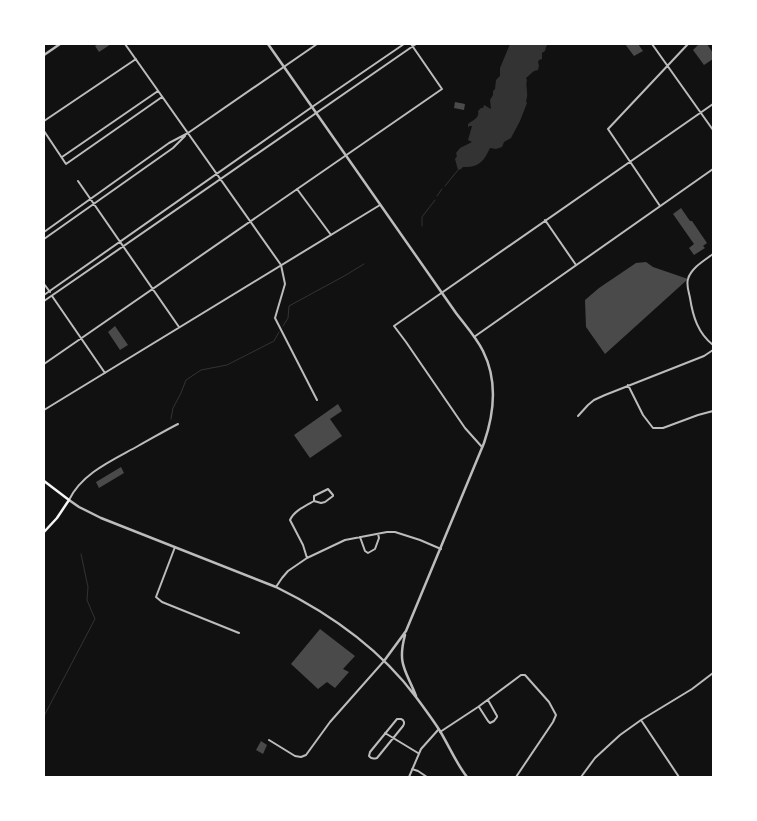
<svg xmlns="http://www.w3.org/2000/svg" width="757" height="821" font-family="Cabin,sans-serif">
  <rect width="100%" height="100%" fill="#111"/>
  <!-- water -->
  <path fill="#333" d="M510 44H548L546 47 545 51 542 53V59L539 60 538 62 539 65 538 70 534 71 526 78 527 80C525 86 529 94 526 101L527 103 520 121 511 138 504 142 502 147 496 149 490 148C484 161 479 168 463 167L461 169 458 170 455 159 457 156 456 153 460 148 472 142 468 140 472 126H470L468 127V124C473 120 480 118 478 111L481 108H483L484 105 491 109 490 100 493 95V91L495 89 496 80 500 76V68Z"/>
  <g fill="none" stroke-linecap="round" stroke-linejoin="round">
    <!-- stream -->
    <path stroke="#333" stroke-width="1" d="M445 186 458 170
      M437 196 442 189
      M422 226V217L435 200
      M283 326 288 318 289 306 346 275 364 264
      M171 419 173 408 181 393 186 380 201 370 227 365 274 341 279 332
      M44 716 95 619 87 600 88 587 81 554"/>
  </g>
  <!-- building -->
  <path fill="#4a4a4a" d="M99 44H111L99 52 95 46Z
    M625 44H638L643 51 634 56Z
    M699 44H707L713 53V59L704 65 693 50Z
    M455 102 465 104 464 110 454 108Z
    M681 208 690 221H692L707 243 703 246 705 248 694 255 689 248 694 244 673 214Z
    M646 262 653 267 688 279 605 354 586 327 585 300 599 288 636 263Z
    M115 326 128 345 120 350 108 332Z
    M338 404 342 411 330 419 342 436 310 458 294 435Z
    M121 467 124 473 99 488 96 482Z
    M320 629 355 656 343 669 349 672 335 688 327 682 318 689 291 664Z
    M261 741 267 745 263 754 256 750Z"/>
  <g fill="none" stroke-linecap="round" stroke-linejoin="round">
    <!-- minor -->
    <path stroke="#bcbcbc" stroke-width="2" d="M125 44 281 265 285 284 275 318 317 400
      M652 44 713 130
      M44 121 136 59
      M44 131 66 164 162 97
      M62 157 158 91
      M78 181 179 327
      M297 189 331 235
      M660 206 608 129 688 44
      M545 220 576 265
      M44 232 169 143 188 133 317 44
      M44 239 173 148 185 136
      M713 254C705 260 691 268 688 279 686 285 689 292 690 298 693 317 698 333 713 345
      M44 284 50 292
      M44 295 312 107 404 44
      M52 296 105 373
      M44 301 416 44
      M474 337 713 169
      M44 364 442 89 411 44
      M628 385 643 415 653 428H663L698 415 713 411
      M44 410 380 205
      M578 416 588 405 594 400 605 395 704 356 713 350
      M482 447 465 428 406 342 394 326 713 104
      M328 489 333 495V496L325 502 321 503 314 501V496Z
      M69 500C82 473 113 460 138 446 151 439 164 431 178 424
      M360 537 365 551 368 553 375 549 379 538 378 534
      M175 547 156 597 162 602 239 633
      M307 558 303 545 290 520C294 511 305 506 314 501
      M276 587 282 578 288 571 307 558 345 540 387 532H395L420 540 441 549
      M479 707 488 721 490 723 494 721 497 717V716L488 700
      M397 719H401C404 720 405 723 403 726L377 758C374 759 371 759 369 756L370 752Z
      M641 720 679 777
      M440 732 478 707 521 675H525L549 702 556 715 553 722 516 777
      M385 733 418 753
      M269 740 295 756 301 757 306 755 330 722 384 661
      M412 769 418 771 427 777
      M409 777 421 749 438 730
      M581 777 595 758 620 735 641 720 692 689 713 673"/>
    <!-- tertiary -->
    <path stroke="#bcbcbc" stroke-width="2.5" d="M268 44 456 313C465 325 476 337 483 351 498 381 494 414 484 443L406 631 384 661
      M44 55 60 44
      M69 500 79 507 101 518 276 587C329 613 380 649 416 697 424 708 433 720 440 731 449 746 456 763 467 777
      M405 635C397 665 406 670 416 696"/>
    <!-- secondary -->
    <path stroke="#f5f5f5" stroke-width="2.5" d="M44 481 69 500 57 518 44 532"/>
  </g>
  <!-- border -->
  <rect width="757" height="821" fill="none" stroke="#ffffff" stroke-width="90"/>
</svg>
